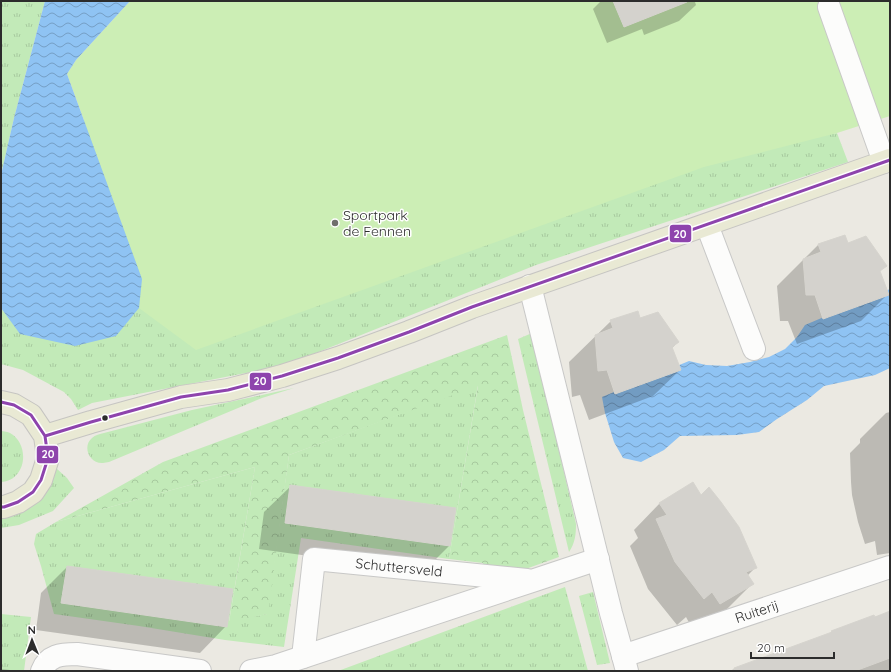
<svg xmlns="http://www.w3.org/2000/svg" width="891" height="672" font-family="Quicksand,sans-serif">
  <defs>
    <pattern id="grass-tufts" width="24" height="20" patternUnits="userSpaceOnUse"><rect width="24" height="20" fill="#c2eab8"/><path d="M3 7l-1-3M5 7V3M7 7l1-3M15 17l-1-3M17 17v-4M19 17l1-3" fill="none" stroke="#a7c99e"/></pattern>
    <pattern id="forest-crowns" width="20" height="18" patternUnits="userSpaceOnUse"><rect width="20" height="18" fill="#c2eab8"/><path d="M2 6a3 3 0 1 1 6 0M12 15a3 3 0 1 1 6 0" fill="none" stroke="#a7c99e"/></pattern>
    <pattern id="water-waves" width="16" height="10" patternUnits="userSpaceOnUse"><rect width="16" height="10" fill="#8fc3f3"/><path d="M0 5q4-4 8 0t8 0" fill="none" stroke="#759fc5"/></pattern>
  </defs>
  <rect width="100%" height="100%" fill="#ebe9e2"/>
  <!-- grass -->
  <path fill="url(#grass-tufts)" d="M1 1H45L14 118 1 175Z
    M130 1 648 168 837 133 848 162 536 265 296 361 256 371 92 403 78 410 71 399 64 392 23 370 1 364V308L8 317Z
    M532 333 576 524C576 535 575 543 569 552L518 339Z
    M478 385 449 559 301 538 284 647 225 640 139 626 54 614 41 566 34 544 36 534 56 522 255 467 229 621 267 614 289 455Z
    M294 388 262 398 109 462C107 462 105 463 103 463 89 464 82 446 92 438 95 435 100 434 104 433L192 410Z
    M1 431C4 431 8 432 10 433 31 445 26 481 1 482Z
    M56 468 67 478 74 488 53 511 19 525 1 528V516Z
    M565 587 588 671H338Z
    M593 592 610 663 597 665 579 596Z
    M1 614 31 617 24 671H1Z"/>
  <!-- forest -->
  <path fill="url(#forest-crowns)" d="M507 335 523 410 559 557 520 571H483V563L449 559 478 386 289 455 268 614 229 622 255 467 56 522 163 462Z"/>
  <!-- pitch -->
  <path fill="#cceeb5" d="M130 1H890V116L837 133 704 167 196 350 139 308 142 279 67 74 76 60Z"/>
  <!-- water -->
  <path fill="url(#water-waves)" d="M45 1H130L76 60 67 74 142 279 139 308 116 336 75 346 20 334 1 308V175L14 118Z
    M890 289V368L875 375 824 386 807 400 777 419 759 432 737 435 680 436 664 450 641 462 623 458 614 442 605 413 602 397 689 361 706 365 727 366 750 362 769 357 785 349 797 337 805 325Z"/>
  <!-- shadow -->
  <path fill="#0003" d="M601 1H697L695 2 696 5 679 21 644 35 642 29 607 43 593 9Z
    M845 236 847 244 885 266 879 272 887 295 861 321 797 344 788 321H780L777 286 818 245Z
    M640 319 678 342 672 348 680 370 653 396 589 420 580 395 572 397 569 362 611 321Z
    M890 412V553L877 555 875 541 865 544 858 522 852 495 851 482 850 453 860 443V439L886 413Z
    M291 486 454 509 449 546 423 572 259 549 264 512Z
    M700 497 756 567 747 576 752 584 726 610 693 630 686 617 677 625 648 589 630 546 638 538 634 530 660 503Z
    M67 567 226 626 200 653 36 630 41 593Z
    M890 612V671H729L829 635 832 631Z
    M1 669 10 670V671H1Z"/>
  <!-- building -->
  <path fill="#d4d2cd" stroke="#d6d4ce" d="M613 1H687V2L624 27Z
    M845 235 848 243 866 236 887 266 880 271 889 295 823 319 815 295H806L803 259 821 252 818 244Z
    M638 311 640 318 658 312 679 342 672 347 681 370 615 394 607 370 598 371 595 335 613 328 610 320Z
    M693 482 701 495 709 487 721 502 739 527 757 568 746 572 754 584 720 604 712 592 704 599 675 562 656 519 667 515 659 503Z
    M290 485 456 508 450 546 285 523Z
    M67 566 233 589 227 627 61 603Z
    M890 611V658L855 671H734V668L832 632 831 631 874 615 875 617Z"/>
  <g fill="none" stroke-linecap="round" stroke-linejoin="round">
    <!-- minor casing -->
    <g stroke="#c8c8c7" stroke-width="24">
      <g id="minor">
        <path d="M829 7 884 162"/>
        <path d="M707 225 754 349"/>
        <path d="M530 286 611 613 623 656 627 671"/>
        <path id="s1" d="M623 656 890 567"/>
        <path id="s2" d="M303 657 314 559 527 580"/>
        <path d="M42 671C48 655 61 654 77 654L200 671"/>
        <path d="M251 671 276 666 535 580 598 559"/>
      </g>
    </g>
    <!-- major casing -->
    <g stroke="#c6c5c2" stroke-width="24">
      <path id="major" d="M1 402 14 405 31 415 45 436 48 458 41 480 33 492 18 502 4 507H1
        M45 436 91 422 181 397 228 390 282 376 338 358 409 332 472 307 890 160"/>
    </g>
    <!-- minor -->
    <use href="#minor" stroke="#fcfcfb" stroke-width="22"/>
    <!-- major -->
    <use href="#major" stroke="#e9e9d4" stroke-width="22"/>
    <!-- bus-1 casing -->
    <g stroke="#fff" stroke-width="6">
      <path id="bus-1" d="M1 402 14 405 31 415 45 436 48 458 41 480 33 492 18 502 4 507H1
        M45 436 91 422 181 397 228 390 282 376 338 358 409 332 472 307 890 160"/>
    </g>
    <!-- bus-1 -->
    <use href="#bus-1" stroke="#8e44ad" stroke-width="3"/>
  </g>
  <!-- markers -->
  <circle fill="#6f6e6c" stroke="#fff" stroke-width="1.5" cx="335" cy="223" r="4"/>
  <circle fill="#2c2c2c" stroke="#fff" stroke-width="1.5" cx="105" cy="418" r="3.5"/>
  <g text-anchor="middle" stroke-width="3" stroke-linejoin="round" paint-order="stroke">
    <!-- poi labels -->
    <g font-size="14" fill="#2c2c2c" stroke="#fff" text-anchor="start">
      <text x="343" y="220">Sportpark<tspan x="343" dy="16">de Fennen</tspan></text>
    </g>
    <!-- street labels -->
    <g font-size="14" fill="#2c2c2c" stroke="#fff">
      <text dy="5" stroke="none"><textPath href="#s2" startOffset="184">Schuttersveld</textPath></text>
      <text dy="5" stroke="none"><textPath href="#s1" startOffset="141">Ruiterij</textPath></text>
    </g>
  </g>
  <g stroke="#fff" stroke-width="1.5">
    <rect x="669" y="224" width="23" height="19" rx="4" fill="#8e44ad"/>
    <rect x="249" y="372" width="23" height="19" rx="4" fill="#8e44ad"/>
    <rect x="36" y="445" width="23" height="19" rx="4" fill="#8e44ad"/>
  </g>
  <g font-size="11" text-anchor="middle" font-weight="bold" fill="#fff">
    <text x="680" y="238">20</text>
    <text x="260" y="385">20</text>
    <text x="48" y="458">20</text>
  </g>
  <!-- border -->
  <rect width="891" height="672" fill="none" stroke="#2c2c2c" stroke-width="4"/>
  <!-- north arrow -->
  <g transform="translate(32 640) rotate(359)" stroke="#ffffff" stroke-width="3" paint-order="stroke">
  <path d="M0-3L7 15L0 10L-7 15Z" fill="#2c2c2c"/>
  <text y="-6" font-size="11" font-weight="bold" text-anchor="middle" fill="#2c2c2c">N</text>
  </g>
  <!-- scale -->
  <path d="M751 652v6h83v-6" fill="none" stroke="#2c2c2c" stroke-width="2"/>
  <text x="757" y="652" font-size="12" fill="#2c2c2c" stroke="#ffffff" stroke-width="3" paint-order="stroke">20 m</text>
</svg>
